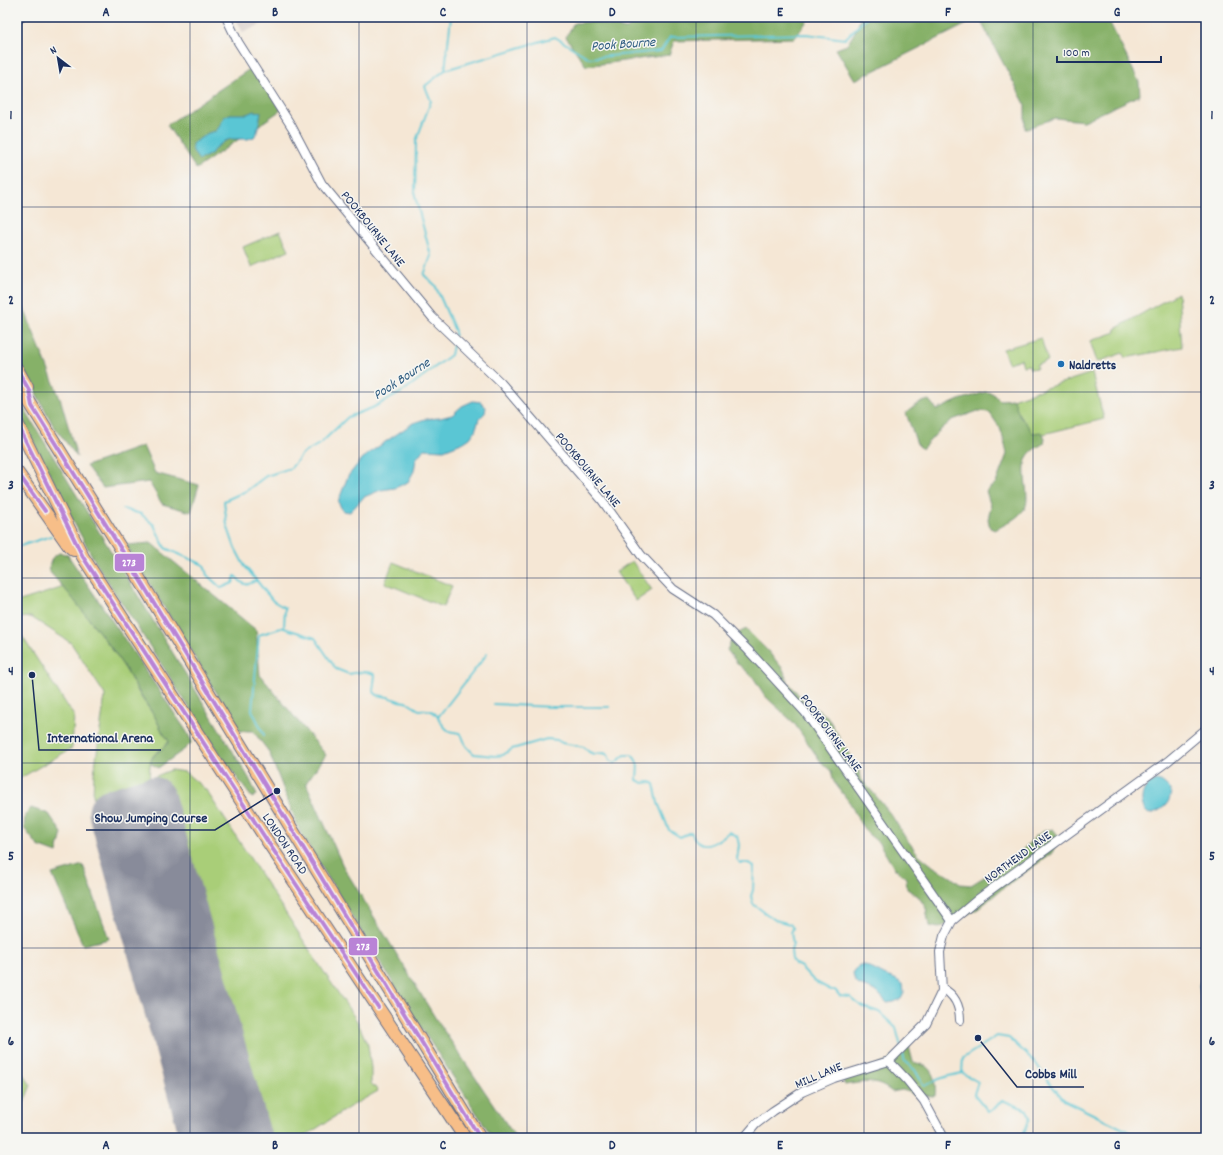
<svg xmlns="http://www.w3.org/2000/svg" width="1223" height="1155" font-family="Dekko,sans-serif">
  <rect width="100%" height="100%" fill="#f6f6f2"/>
  <filter id="ink" filterUnits="userSpaceOnUse"><feTurbulence type="fractalNoise" baseFrequency=".025" numOctaves="2"/><feDisplacementMap in="SourceGraphic" scale="8" xChannelSelector="R" yChannelSelector="G"/><feConvolveMatrix kernelMatrix="1 2 1 2 8 2 1 2 1" color-interpolation-filters="sRGB"/></filter>
  <filter id="wash" filterUnits="userSpaceOnUse"><feTurbulence type="fractalNoise" baseFrequency=".012" numOctaves="4" result="noise"/><feDisplacementMap in="SourceGraphic" scale="16" xChannelSelector="R" yChannelSelector="G"/><feGaussianBlur stdDeviation="0.9" result="paint"/><feColorMatrix in="noise" values="0 0 0 0 0 0 0 0 0 0 0 0 0 0 0 0 0 1.4 0 .05"/><feComposite in="paint" operator="in"/></filter>
  <g filter="url(#wash)">
    <rect width="100%" height="100%" fill="#f5e7d5"/>
    <!-- industrial -->
    <path fill="#cfc0bb" d="M235 17H276L243 33Z"/>
    <!-- green -->
    <path fill="#a9ce78" stroke="#627e6b" d="M280 231 289 250 251 267 243 247Z
      M1178 293 1182 347 1125 358 1123 353 1097 362 1090 341 1116 332 1115 329Z
      M1041 338 1048 361 1036 365 1037 368 1030 369 1029 365 1023 366 1021 359 1008 363 1003 349Z
      M1092 373 1104 419 1023 439 1012 399Z
      M632 561 652 590 636 601 616 572Z
      M393 562 452 586 443 607 385 583Z
      M64 587 110 646 126 670 141 697 155 717 163 733 169 741C165 748 157 750 153 756 149 762 150 772 149 779L171 770 185 772 206 790 316 960 357 1021 368 1045 371 1068V1083L378 1091 348 1108 302 1138H248L152 800 149 780 98 813 93 795 94 774 105 695 71 643 31 617 17 618V602Z
      M17 632 20 633 74 716 72 748 17 780Z
      M17 1066 31 1085 24 1103 17 1109Z"/>
    <!-- forest -->
    <path fill="#86b168" stroke="#507063" d="M641 17H807V21L795 38 674 41 669 55 586 66 566 37 574 23 591 22 627 29 634 21Z
      M861 17H886L890 20V17H1107L1139 82 1140 95 1084 121 1055 118 1025 129V104L979 18 855 80 836 49 847 45 855 32Z
      M254 66 281 110 196 169 167 125Z
      M17 291 61 401 77 457 53 425 17 357Z
      M986 392 992 393 1000 400 1012 399 1014 400 1020 417 1025 422 1033 433 1042 432 1045 438 1044 443C1040 446 1035 448 1031 452 1017 465 1032 495 1025 508 1019 518 1004 525 995 530L990 528 988 519 991 507 986 491 996 483 1007 454 1004 440 1000 428 989 412 978 411 952 420 937 433 922 449 917 444 906 413C913 407 920 402 929 400L937 410 959 400Z
      M17 397 249 778 257 795 252 798 218 752 96 563 73 521 17 409Z
      M143 446 155 473 199 485 191 512 162 504 149 482 103 488 86 466Z
      M151 543 256 630 260 675 326 755 306 783 343 866 436 1019 516 1138H493L412 1014 300 832 269 752 253 731H240L126 545Z
      M59 553 67 554 117 628 187 732 192 742 185 749 158 768 150 763C155 749 164 751 169 741L163 733 155 717 143 699 126 670 110 646 70 595 48 570 52 558Z
      M746 629 767 650 783 669 788 682 803 700 827 716 850 756 859 770 860 778 876 796 892 816 905 837 918 854 934 867 951 877 960 884 971 885 992 872 1002 863 1016 856 1036 836 1044 831 1053 829 1061 839 1051 854 1003 888 978 909 939 928 929 926 926 908 918 896 907 889 906 878 894 868 879 843 867 833 860 823 850 803 834 782 831 771 821 762 794 723 765 696 753 677 738 664 727 650 733 636Z
      M31 808 49 814 62 833 57 853 38 846 24 828 25 815Z
      M83 865 109 939 83 945 52 874Z
      M908 1043 913 1062C917 1063 925 1065 928 1068 935 1074 936 1087 935 1096L914 1095 909 1092 902 1090 892 1092C876 1079 864 1082 845 1085L841 1076 887 1062Z"/>
    <!-- water -->
    <path fill="#5ac6d4" stroke="#3a7a99" d="M254 111 261 112 257 133 254 137 248 139H231L225 141 215 148 211 154 199 160C194 154 192 150 192 144L208 133 216 131 219 127 224 117 230 114H247Z
      M473 401 481 402 486 407 485 413 479 419 475 431 470 438 464 442 444 450 424 449 416 459 414 471 408 482 395 488 381 490 364 497 350 512 343 511 338 502 348 476 362 459 372 451 413 423 425 419 440 418 452 415 462 406Z
      M1156 780C1163 781 1166 785 1171 790 1171 804 1162 811 1149 814 1139 808 1140 790 1150 783 1152 782 1154 781 1156 780Z
      M859 965H865L886 976 895 979 903 984 904 993 901 999 894 1002 887 1003C884 1000 881 996 878 993 868 984 855 991 853 973Z
      M1202 978H1206V998L1201 999 1199 985Z"/>
    <g fill="none" stroke-linecap="round" stroke-linejoin="round">
      <!-- stream -->
      <path stroke="#5ac6d4" stroke-width="2" d="M445 70 451 17
        M455 335V331L435 285 424 275 431 256 415 196 416 141 431 101 425 86 445 70 555 37 589 58 661 51 670 37 806 34 845 39 867 17
        M123 509 141 514 154 525 165 548 204 565 207 575 221 588 233 583 235 576C244 585 245 587 257 580
        M17 547 51 536
        M284 627 285 608 273 601 244 565 235 548 227 525 224 501 246 491 266 476 291 468 302 454 321 443 348 417 372 408 402 392 451 355 454 341
        M284 628 315 638 336 669 349 674C357 672 368 670 375 675L373 691 377 695 388 697 399 701 406 702 419 710C441 707 436 723 449 731 452 732 456 732 459 733L462 736 466 746 474 754 495 756 503 755 512 749 547 739 557 740 562 743 584 747 589 752 594 754 604 753 608 755 610 760 615 763 625 755H632C641 765 637 768 637 780L643 783 650 782 654 784 658 803 669 830 680 837 691 832C693 835 695 840 698 843 707 850 722 838 729 832L737 836 739 845 737 859 740 863H748L754 866 753 890 751 896 753 904 775 920 790 924 793 928 791 933 793 943 791 951 792 959 795 964 801 967 814 981 831 990H835L840 996 850 997 861 1006 879 1012 896 1028 901 1047
        M494 704 553 707H610
        M438 717 487 654
        M264 735 252 710 259 635 284 627
        M902 1051 905 1062 915 1070 924 1086C936 1079 947 1076 962 1073
        M962 1073 963 1058 997 1036 1009 1038 1035 1062 1048 1081 1064 1100 1142 1138
        M962 1073 978 1082 974 1094 989 1112 995 1108 1002 1100 1027 1110 1030 1118 1022 1137 1024 1138"/>
      <!-- runway -->
      <path stroke="#888b9a" stroke-width="47" d="M204 1138 112 812 152 800 248 1138"/>
    </g>
  </g>
  <g filter="url(#ink)">
    <g fill="none" stroke-linecap="round" stroke-linejoin="round">
      <!-- minor casing -->
      <g stroke="#676f88" stroke-width="10">
        <path id="minor" d="M226 17 238 42 292 127 322 184 432 317 501 383 602 500 641 555 673 589 713 615 748 650 805 712 952 921
          M942 988C955 995 960 1006 960 1020
          M889 1061 907 1080 924 1101 944 1138
          M744 1138 756 1124 773 1111 802 1092 834 1078 889 1061 926 1024 942 991 940 952 944 936 952 921 978 899 1168 761 1206 729"/>
      </g>
      <!-- major casing -->
      <g stroke="#676f88" stroke-width="12">
        <path id="major" d="M17 18 20 17"/>
      </g>
      <!-- highway casing -->
      <g stroke="#676f88" stroke-width="14">
        <path id="highway" d="M17 369 27 387
          M17 382 131 565 480 1138
          M17 423 83 557 266 839 465 1138
          M17 472 69 546 74 550"/>
      </g>
      <!-- minor -->
      <use href="#minor" stroke="#fff" stroke-width="8"/>
      <!-- major -->
      <use href="#major" stroke="#f7be88" stroke-width="10"/>
      <!-- highway -->
      <use href="#highway" stroke="#f7be88" stroke-width="12"/>
      <!-- bus-1 casing -->
      <g stroke="#f6f6f2" stroke-width="7">
        <path id="bus-1" d="M17 369 29 390 32 406 131 565 480 1138
          M17 423 83 557 266 839 378 1007
          M17 472 45 511"/>
      </g>
      <!-- bus-1 -->
      <use href="#bus-1" stroke="#b983d6" stroke-width="4"/>
    </g>
  </g>
  <!-- grid -->
  <path fill="none" stroke="#1b2f5e" stroke-width="1" stroke-opacity="0.55" d="M190 17V1138M359 17V1138M527 17V1138M696 17V1138M864 17V1138M1033 17V1138M17 207H1206M17 392H1206M17 578H1206M17 763H1206M17 948H1206"/>
  <!-- markers -->
  <circle fill="#1f6fb2" stroke="#f6f6f2" stroke-width="1.5" cx="1061" cy="364" r="4"/>
  <g text-anchor="middle" stroke-width="3" stroke-linejoin="round" paint-order="stroke">
    <!-- street labels -->
    <g font-size="13" fill="#1b2f5e" stroke="#f6f6f2">
      <text transform="translate(374 228) rotate(51)" y="5">POOKBOURNE LANE</text>
      <text transform="translate(589 469) rotate(50)" y="5">POOKBOURNE LANE</text>
      <text transform="translate(832 732) rotate(53)" y="5">POOKBOURNE LANE</text>
      <text transform="translate(286 843) rotate(56)" y="5">LONDON ROAD</text>
      <text transform="translate(1017 856) rotate(-36)" y="5">NORTHEND LANE</text>
      <text transform="translate(818 1074) rotate(-23)" y="5">MILL LANE</text>
    </g>
    <!-- poi labels -->
    <g font-size="13" font-weight="bold" fill="#1b2f5e" stroke="#f6f6f2" text-anchor="start">
      <text x="1069" y="369">Naldretts</text>
    </g>
    <!-- water labels -->
    <g font-size="14" font-style="italic" fill="#2e5c81" stroke="#f6f6f2">
      <text transform="translate(623 43) rotate(-4)" y="5">Pook Bourne</text>
      <text transform="translate(401 378) rotate(-33)" y="5">Pook Bourne</text>
    </g>
  </g>
  <!-- callouts -->
  <path fill="none" stroke="#1b2f5e" stroke-width="1.5" d="M32 675L39 750H161M277 791L215 830H86M978 1038L1017 1087H1084"/>
  <g fill="#1b2f5e" stroke="#f6f6f2" stroke-width="1.5">
    <circle cx="32" cy="675" r="4"/>
    <circle cx="277" cy="791" r="4"/>
    <circle cx="978" cy="1038" r="4"/>
  </g>
  <g font-size="14" text-anchor="middle" font-weight="bold" fill="#1b2f5e" stroke="#f6f6f2" stroke-width="3" stroke-linejoin="round" paint-order="stroke">
    <text x="100" y="742">International Arena</text>
    <text x="151" y="822">Show Jumping Course</text>
    <text x="1051" y="1078">Cobbs Mill</text>
  </g>
  <g stroke="#f6f6f2" stroke-width="1.5">
    <rect x="114" y="553" width="31" height="19" rx="4" fill="#b983d6"/>
    <rect x="348" y="937" width="30" height="19" rx="4" fill="#b983d6"/>
  </g>
  <g font-size="11" text-anchor="middle" font-weight="bold" fill="#fff">
    <text x="129" y="566">273</text>
    <text x="363" y="950">273</text>
  </g>
  <!-- margin -->
  <rect width="1223" height="1155" fill="none" stroke="#f6f6f2" stroke-width="44"/>
  <!-- north arrow -->
  <g transform="translate(58 58) rotate(329)" stroke="#f6f6f2" stroke-width="3" paint-order="stroke">
  <path d="M0-3L7 15L0 10L-7 15Z" fill="#1b2f5e"/>
  <text y="-6" font-size="11" font-weight="bold" text-anchor="middle" fill="#1b2f5e">N</text>
  </g>
  <!-- scale -->
  <path d="M1057 56v6h104v-6" fill="none" stroke="#1b2f5e" stroke-width="2"/>
  <text x="1063" y="56" font-size="12" fill="#1b2f5e" stroke="#f6f6f2" stroke-width="3" paint-order="stroke">100 m</text>
  <rect x="22" y="22" width="1179" height="1111" fill="none" stroke="#1b2f5e" stroke-width="1.5"/>
  <g font-size="13" text-anchor="middle" font-weight="bold" fill="#1b2f5e">
    <text x="106" y="16">A</text>
    <text x="275" y="16">B</text>
    <text x="443" y="16">C</text>
    <text x="612" y="16">D</text>
    <text x="780" y="16">E</text>
    <text x="948" y="16">F</text>
    <text x="1117" y="16">G</text>
    <text x="11" y="119">1</text>
    <text x="1212" y="119">1</text>
    <text x="11" y="304">2</text>
    <text x="1212" y="304">2</text>
    <text x="11" y="489">3</text>
    <text x="1212" y="489">3</text>
    <text x="11" y="675">4</text>
    <text x="1212" y="675">4</text>
    <text x="11" y="860">5</text>
    <text x="1212" y="860">5</text>
    <text x="11" y="1045">6</text>
    <text x="1212" y="1045">6</text>
    <text x="106" y="1149">A</text>
    <text x="275" y="1149">B</text>
    <text x="443" y="1149">C</text>
    <text x="612" y="1149">D</text>
    <text x="780" y="1149">E</text>
    <text x="948" y="1149">F</text>
    <text x="1117" y="1149">G</text>
  </g>
</svg>
